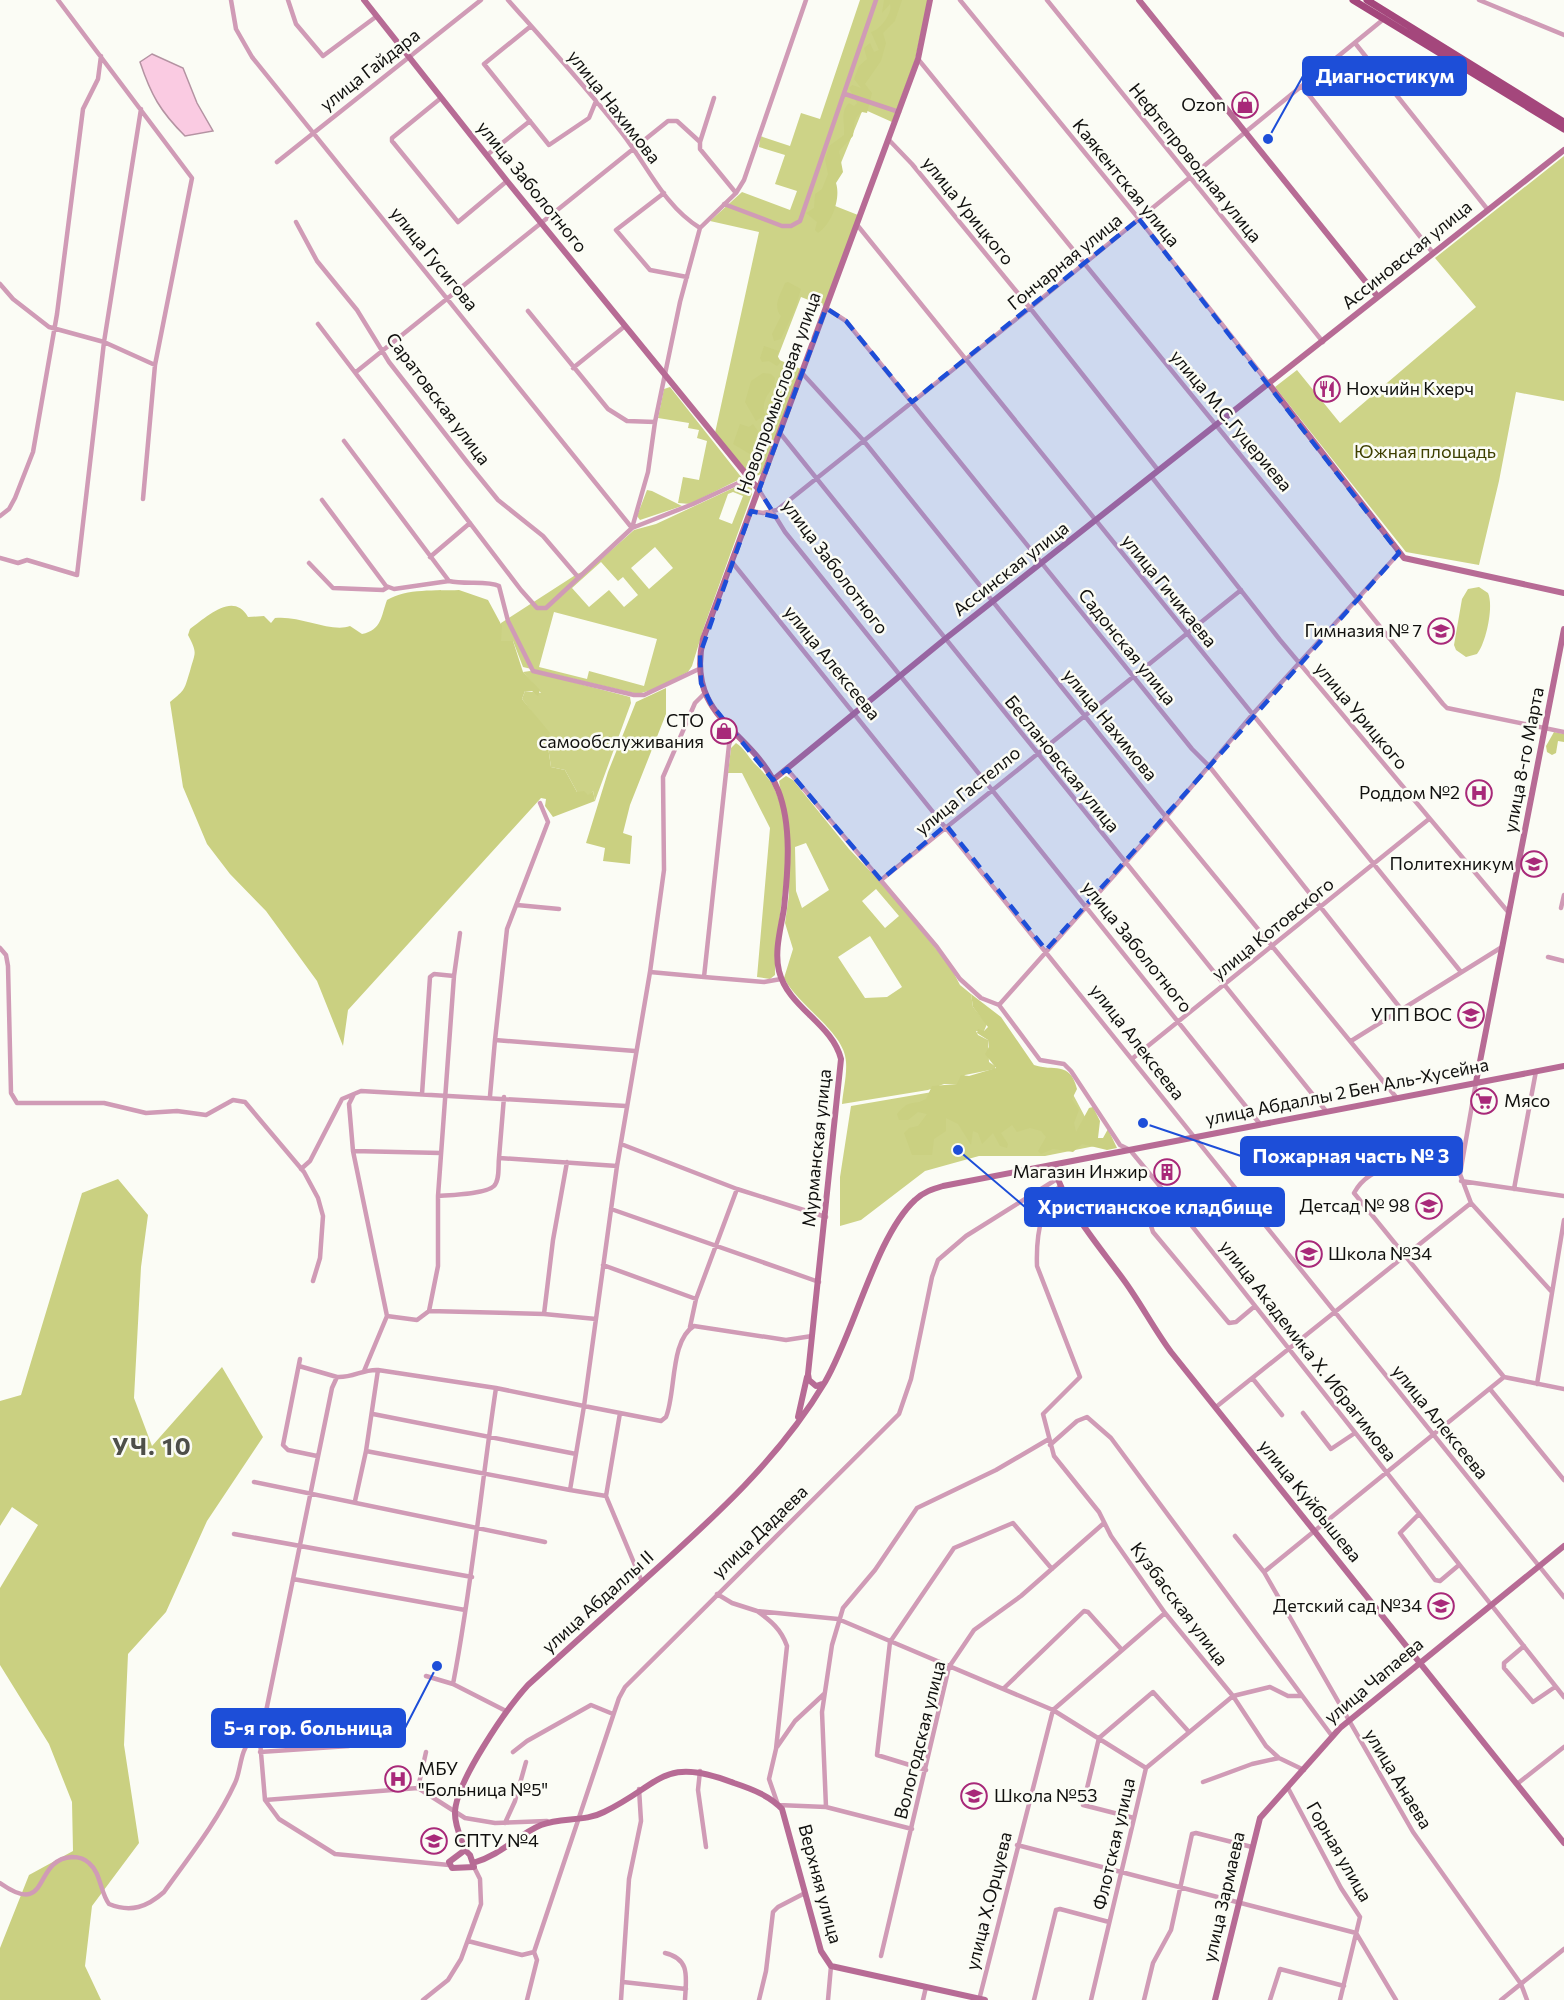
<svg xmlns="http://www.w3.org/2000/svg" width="1564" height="2000" font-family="Commissioner,sans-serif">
  <rect width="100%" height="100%" fill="#fbfcf5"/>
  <!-- green -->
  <path fill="#cdd387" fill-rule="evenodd" d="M860 0H928L915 60 892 122 863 109 825 202 858 215 824 306 801 297 777 359 801 369 761 474 752 478 715 433 759 232 710 221 742 192 790 210 797 191 775 184 785 155 759 147 760 136 790 146 801 113 820 119Z
    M1564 156V401L1516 392 1499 481 1479 565 1406 552 1275 387 1297 370 1340 423 1476 307 1435 258Z
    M670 387 742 478 690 504 678 503 683 477 699 480 707 441 697 438 699 430 688 428 689 423 658 418 664 389Z
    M744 483 752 487V494L704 627 692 666 688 672 655 689 638 694 523 667 513 641H501V623L577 574 590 569 634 530 656 524ZM733 492 743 496 732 524 719 519 728 494ZM655 547 673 568 649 589 631 568ZM601 562 618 581 623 577 638 595 624 607 609 590 589 607 572 588ZM554 612 657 639 644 686 589 671 587 679 539 667Z
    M647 490 652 491 682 506 640 520 637 516Z
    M1479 587 1488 593C1494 606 1486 643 1477 654L1466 657 1456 650 1454 645 1462 599 1468 589Z
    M530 671 630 697 631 703 595 801 593 791 588 796 577 792 565 770 551 767 547 740 538 720 522 699 525 691 541 693 523 672Z
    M736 743C744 748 748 756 754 763 762 771 769 777 774 788 801 845 774 915 775 975L770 979 757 977 770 828 742 773H728L731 748Z
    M786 776 793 780 849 849 888 890 950 966 960 985 971 994 973 1007 987 1024 984 1031H976L978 1035 988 1040 989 1062 995 1066V1069L965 1075 958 1084H944L928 1090 842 1104C843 1091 847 1076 846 1062 845 1032 798 1006 784 978L793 949 785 923 789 895V839L779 781ZM806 843 829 890 802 908 796 891 795 847ZM876 889 899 916 885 928 862 901ZM870 936 902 987 887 997 865 998 838 957Z
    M1060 1070 1100 1145 1045 1156H979L925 1171 861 1220 840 1226V1177L851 1106Z"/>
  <!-- forest -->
  <path fill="#cad081" d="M884 0H902L895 21 883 33 886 43 881 61 865 84 872 93 867 113 862 112C852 119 855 126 853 136L839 151 843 172 836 183C841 198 832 224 818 233L815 230 817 222 806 213 814 208 815 194 822 189 828 174 825 159 829 146 844 135C845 124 840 111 849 103L854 106 857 103 849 88 852 85 861 88 854 79 859 66 867 59 864 48 870 43 874 52 879 50 871 32C880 30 893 13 890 4L882 13Z
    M788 282 801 289 795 309 781 339 774 341 772 334 781 316C772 305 781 294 785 283Z
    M764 346 779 351 777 355 781 362 777 366 769 361 762 362 760 358Z
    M763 373 771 374 775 378 774 386C767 395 761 403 765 415L756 421 745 402 751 381Z
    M740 424 749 427 753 424 758 431 750 454 733 444Z
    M459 590 488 600 502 626 501 641H513L523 672 540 690 538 696 532 691H525L522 699 550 733 547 740 551 767 565 770 577 792 584 791 588 795 593 791 595 801 553 817 545 806 546 799 541 798 348 1010 343 1046 317 981 266 911 230 874 207 844 183 787 170 702C186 689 184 690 190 671 195 652 198 654 188 635L190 629C207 617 233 591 248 617L264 616 271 623 275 618C300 615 331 633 350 626L362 634C382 630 381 616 387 600 407 588 436 591 459 590Z
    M666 688V714L630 805 623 833 632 836 630 864 603 861 605 848 586 843 608 772 636 702Z
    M1554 732 1564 734V742L1558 741 1556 753 1552 755 1547 752 1546 746Z
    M971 994 1001 1017 1034 1065C1053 1072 1070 1060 1077 1089L1072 1099 1079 1110 1074 1123 1076 1132 1089 1108 1093 1107 1100 1121 1098 1138H1103L1108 1129 1117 1148 1107 1150 1082 1144 1073 1152 1053 1149 1041 1154 1038 1151 1046 1137 1041 1131 1030 1128 1017 1132 1012 1125 1001 1133 1008 1144 1007 1148 1000 1146 993 1133 982 1144 978 1133 973 1131 971 1145 958 1124 946 1118V1131L934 1139 932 1155H912L904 1133 909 1128 918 1126 927 1114 918 1112 908 1120H899L897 1114C912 1097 911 1107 926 1099L932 1086 957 1084 961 1075 969 1076 996 1068 985 1054 989 1047 988 1040 977 1033 978 1029 984 1031 988 1027 973 1007Z
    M118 1179 148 1215 141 1267 134 1398 152 1446 222 1367 263 1437 207 1521 166 1612 128 1654 124 1745 139 1843 92 1906 85 1966 101 2000H0V1948L29 1875 73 1851 72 1802 49 1744 0 1665V1588L38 1525 12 1507 0 1526V1401L21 1395 82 1193Z"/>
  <!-- water -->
  <path fill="#facbe2" stroke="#b493a2" stroke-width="1.5" d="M152 54 183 68 197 103 213 131 185 136C160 111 151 95 140 62Z"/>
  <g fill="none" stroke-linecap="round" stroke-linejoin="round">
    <!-- street -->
    <path stroke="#d09bb6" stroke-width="4.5" d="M58 0 192 178 155 365 143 499
      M231 0 236 29 252 57 632 528 693 504 749 478
      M288 0 296 24 323 56 377 16
      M508 0C547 44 586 87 622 133 647 165 664 206 700 228
      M960 0 1139 219 1269 384
      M1047 0 1323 342
      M1479 0 1564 35
      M531 26 484 64 549 145 589 118 596 101
      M1355 43 1488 210
      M918 59 1443 704 1447 708 1564 732
      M1302 86 1433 253
      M845 94 899 112
      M441 98 392 138V141L458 222 507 181
      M714 98 700 142V149L736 193
      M889 140 912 164 1030 308 1158 470
      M487 155 530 121
      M277 162 481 0
      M664 193 616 230 650 270 687 277
      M724 204 782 226H791L800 221 876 0
      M296 222 317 261 357 310 389 362 467 462 498 500 543 536 578 577
      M858 226 1461 972
      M0 284 13 299 49 327 104 342 155 365
      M826 308 846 321 1192 749 1209 766 1401 1009
      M528 311 608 409 627 421 655 422
      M318 324 521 590 537 608H546L632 528 648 472 655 422 680 302 700 228 736 193 744 180 806 0
      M573 368 625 326
      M356 372 668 121H677L700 142
      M802 373 863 440 1166 817 1396 1097
      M780 433 1326 1111
      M344 441 449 581C464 585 488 580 499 586L508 621 533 671 634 695H644L699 669
      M1151 476 1280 640 1509 913
      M759 490 785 532 1260 1124
      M322 500 386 586 394 589 449 581
      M751 511 763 513 777 510 1030 308 1385 18
      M0 516 9 509 15 498 33 452 57 314 83 109 98 79 101 56
      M430 557 470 523
      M0 558 18 563 27 560 77 575 104 342 141 109
      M732 562 1564 1597
      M309 563 333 588 383 590 388 587
      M733 732 729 745 704 977 764 982 781 979
      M787 769 937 947 960 979 981 998 999 1005 1040 1060 1064 1064 1071 1071 1120 1145 1130 1150 1173 1202 1564 1697
      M881 880 1241 590
      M517 905 559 909
      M1561 908 1564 895
      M0 948 6 955 8 966 11 1093 17 1103H104L146 1113 177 1111 206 1115 233 1100 245 1102 304 1172 318 1198 323 1216 320 1258 313 1281
      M1548 957 1564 961
      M454 976 460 933
      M704 977 650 972 664 870 663 777 695 703 705 693
      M999 1005 1166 817 1252 715 1399 553
      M495 1040 507 929 548 822 540 803
      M1351 1041 1502 947
      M1133 1058 1429 819
      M1476 1082 1460 1174 1471 1203 1551 1291
      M354 1094 349 1104 353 1151 387 1316 364 1371
      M422 1094 430 977 434 974 454 976 438 1196
      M490 1096 495 1040 635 1051
      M621 1144 737 1189 826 1217
      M353 1151 441 1153
      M499 1158 504 1097
      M567 1162 553 1240 544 1314 596 1319
      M1461 1168C1426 1166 1375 1155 1354 1193L1504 1377
      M301 1169 310 1161 342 1099 361 1091 626 1106
      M1461 1181 1564 1196
      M1059 1187C1040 1207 1036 1238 1037 1266L1080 1377 1043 1414 1054 1456 1099 1512 1111 1536 1165 1613 1233 1696 1266 1746 1279 1758 1304 1770
      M1514 1189 1536 1071
      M1173 1202 1152 1220 1150 1223 1153 1232 1229 1323 1236 1322 1255 1306
      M611 1209 819 1282
      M603 1265 696 1299
      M429 1311 544 1314
      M387 1316 417 1320 429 1311 438 1266V1196C450 1195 486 1194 494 1186 500 1180 498 1166 499 1158L617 1166
      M690 1327 696 1299 737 1189
      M300 1359 283 1445 288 1450 317 1456
      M299 1366 337 1377
      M378 1370 496 1388 584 1406 570 1490 366 1451Z
      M1504 1377 1564 1389
      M1253 1379 1282 1415
      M1537 1384 1564 1220
      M1490 1389 1564 1480
      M1216 1407 1471 1203
      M620 1413 661 1421 666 1417C676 1393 670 1340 694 1326L786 1340 812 1336
      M1303 1413 1331 1449 1355 1433
      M373 1414 576 1454
      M1050 1445 1077 1421 1087 1417 1111 1438 1332 1736
      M254 1482 545 1542
      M570 1490 606 1496 642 1582
      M606 1496 620 1413 584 1406 617 1166 650 972
      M355 1501 366 1451
      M1419 1514 1400 1533 1435 1580 1440 1581 1459 1565
      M234 1534 472 1577
      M1235 1536 1264 1572 1413 1832 1521 1984 1527 2000
      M1264 1572 1504 1377
      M293 1579 465 1610
      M717 1594 732 1603 757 1611 838 1619 1053 1710 1146 1768
      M757 1611C771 1621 781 1629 787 1646L776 1749 769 1779 778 1805 826 1807 822 1712 832 1645 843 1608 875 1570 917 1508 996 1470 1049 1439
      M1524 1646 1504 1663V1668L1533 1702 1555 1687
      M426 1676 453 1684 506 1711
      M453 1684C472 1586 481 1487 496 1388
      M1003 1689 1084 1611 1088 1612 1122 1650
      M260 1741 332 1388 337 1377C353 1378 363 1369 378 1370
      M777 1747 795 1721 824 1694
      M260 1752 349 1746
      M426 1752 418 1788 465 1818 495 1823 547 1821
      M513 1752 527 1741 591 1705 613 1714
      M926 1770 877 1755 890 1642 954 1548 1013 1523 1052 1569
      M700 1771 698 1790 706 1847
      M1203 1782 1252 1764 1279 1758
      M1517 1784 1564 1747
      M1288 1788 1341 1888 1360 1917 1340 2000
      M265 1800 418 1788
      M826 1807 912 1829
      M1134 1818 1083 1805 1099 1738 1153 1692 1189 1732
      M505 1823 515 1801 526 1762
      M1017 1845 1356 1933 1396 2000
      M0 1883C51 1919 32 1859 72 1857 78 1857 84 1858 89 1863 101 1873 100 1892 109 1904 131 1913 147 1907 164 1892 189 1857 217 1822 235 1783 241 1771 240 1749 251 1741H260L265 1800 279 1819 335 1854 449 1865
      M468 1941 522 1955 534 1952
      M534 1952 619 1698 625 1687 899 1414 911 1379 932 1277 938 1260 966 1236 1057 1179
      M665 1953C691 1959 686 1978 685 2000
      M881 1956 949 1667 974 1630 1021 1596 1104 1523
      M623 1982 686 1989
      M423 2000 448 1980 461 1959 481 1904 480 1879 474 1867
      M527 2000 537 1960 534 1952
      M621 2000 629 1879 641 1821 639 1789
      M759 2000 766 1971 773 1912 778 1907 805 1893
      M828 2000 831 1966
      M923 2000 926 1987
      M979 2000 1053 1710 1165 1613
      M1034 2000 1056 1910 1060 1909 1109 1922
      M1091 2000 1146 1768 1233 1696 1270 1687 1288 1696H1301
      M1144 2000 1153 1963 1171 1930 1192 1834 1196 1833 1252 1847
      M1270 2000 1280 1969 1344 1986
      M1501 2000 1564 1949"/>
    <!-- secondary -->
    <path stroke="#b76b95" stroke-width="6" d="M364 0 507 181 759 490
      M1139 0 1378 297
      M1269 384 1404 558 1564 593
      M773 780 945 639 1564 150
      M1476 1082 1564 629
      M1053 1165C1066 1209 1096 1242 1123 1279 1140 1302 1154 1329 1171 1352L1564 1843
      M822 1384 816 1386 809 1380 808 1374 841 1059C832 1023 788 1008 779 971 774 951 781 928 784 908 788 871 792 825 778 790 753 729 685 720 703 639L918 59 930 0
      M798 1417 807 1377
      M465 1850 470 1855 474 1867 452 1868 449 1862 465 1850C461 1838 455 1826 455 1814 454 1784 507 1708 528 1685 566 1651 604 1616 642 1582 710 1521 778 1461 825 1382 854 1333 876 1236 915 1200 923 1192 933 1189 943 1186L1564 1066
      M473 1863C503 1854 517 1835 541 1825 561 1817 585 1822 604 1812 662 1784 662 1755 734 1783 752 1789 770 1796 782 1809L821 1951 831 1966 985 2000
      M1215 2000 1260 1818 1340 1728 1564 1546"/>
    <!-- primary -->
    <path stroke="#a4477c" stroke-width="7" d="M1353 0 1564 129
      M1367 0 1564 122"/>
  </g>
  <!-- marked area -->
  <path fill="#1d4ed8" fill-opacity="0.2" stroke="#1d4ed8" stroke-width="4.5" stroke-dasharray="12 8" stroke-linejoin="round" d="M1139 219 1399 553 1046 950 946 825 881 880 787 769 773 780 711 704 701 683 700 654 751 511 776 517 759 490 826 308 846 321 912 402Z"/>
  <!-- icons -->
  <defs>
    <g id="shop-ring" transform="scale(1.35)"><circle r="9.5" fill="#fbfcf5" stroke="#a82979" stroke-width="1.5"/><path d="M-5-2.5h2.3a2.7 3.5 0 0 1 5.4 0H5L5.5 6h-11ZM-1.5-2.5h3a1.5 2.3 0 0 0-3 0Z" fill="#a82979"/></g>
    <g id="restaurant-ring" transform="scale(1.35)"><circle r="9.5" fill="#fbfcf5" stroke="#a82979" stroke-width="1.5"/><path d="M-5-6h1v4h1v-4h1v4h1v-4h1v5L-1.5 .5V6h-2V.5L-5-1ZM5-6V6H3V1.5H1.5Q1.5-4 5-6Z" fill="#a82979"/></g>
    <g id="school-ring" transform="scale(1.35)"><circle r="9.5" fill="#fbfcf5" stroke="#a82979" stroke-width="1.5"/><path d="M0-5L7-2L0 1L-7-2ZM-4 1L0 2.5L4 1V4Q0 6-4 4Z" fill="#a82979"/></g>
    <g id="hospital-ring" transform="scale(1.35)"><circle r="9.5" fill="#fbfcf5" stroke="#a82979" stroke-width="1.5"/><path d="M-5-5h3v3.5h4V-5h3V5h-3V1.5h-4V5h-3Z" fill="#a82979"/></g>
    <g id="university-ring" transform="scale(1.35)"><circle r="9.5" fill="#fbfcf5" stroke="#a82979" stroke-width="1.5"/><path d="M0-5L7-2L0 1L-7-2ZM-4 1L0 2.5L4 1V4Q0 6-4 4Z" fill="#a82979"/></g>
    <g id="supermarket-ring" transform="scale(1.35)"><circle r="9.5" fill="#fbfcf5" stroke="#a82979" stroke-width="1.5"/><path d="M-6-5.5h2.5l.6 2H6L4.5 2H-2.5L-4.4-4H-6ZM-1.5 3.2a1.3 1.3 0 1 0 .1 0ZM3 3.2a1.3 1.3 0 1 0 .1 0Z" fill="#a82979"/></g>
    <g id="building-ring" transform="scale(1.35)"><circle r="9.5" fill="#fbfcf5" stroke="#a82979" stroke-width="1.5"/><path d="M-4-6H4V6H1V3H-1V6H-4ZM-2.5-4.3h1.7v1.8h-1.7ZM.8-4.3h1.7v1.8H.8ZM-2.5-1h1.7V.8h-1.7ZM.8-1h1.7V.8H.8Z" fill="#a82979"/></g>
  </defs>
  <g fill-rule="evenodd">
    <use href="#shop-ring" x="1245" y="105"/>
    <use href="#restaurant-ring" x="1327" y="389"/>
    <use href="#school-ring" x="1441" y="631"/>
    <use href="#shop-ring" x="724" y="731"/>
    <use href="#hospital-ring" x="1479" y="793"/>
    <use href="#university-ring" x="1534" y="864"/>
    <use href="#university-ring" x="1471" y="1015"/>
    <use href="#supermarket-ring" x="1484" y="1101"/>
    <use href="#building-ring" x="1167" y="1172"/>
    <use href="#school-ring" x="1429" y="1206"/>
    <use href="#school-ring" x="1309" y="1254"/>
    <use href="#school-ring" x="1441" y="1606"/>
    <use href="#hospital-ring" x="398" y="1779"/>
    <use href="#school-ring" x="974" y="1796"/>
    <use href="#university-ring" x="434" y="1841"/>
  </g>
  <g text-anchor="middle" stroke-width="5" stroke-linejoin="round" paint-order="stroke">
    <!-- street labels -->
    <g font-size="18" fill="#10100e" stroke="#fbfcf5">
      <text transform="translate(370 70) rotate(-38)" y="6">улица Гайдара</text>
      <text transform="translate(614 107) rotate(52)" y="6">улица Нахимова</text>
      <text transform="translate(1195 163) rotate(51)" y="6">Нефтепроводная улица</text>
      <text transform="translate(1126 183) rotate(51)" y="6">Каякентская улица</text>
      <text transform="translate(532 187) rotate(51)" y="6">улица Заболотного</text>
      <text transform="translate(968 211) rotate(51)" y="6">улица Урицкого</text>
      <text transform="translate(1407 255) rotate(-39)" y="6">Ассиновская улица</text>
      <text transform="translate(434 259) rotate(51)" y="6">улица Гусигова</text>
      <text transform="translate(1065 262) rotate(-39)" y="6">Гончарная улица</text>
      <text transform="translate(779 393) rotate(-70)" y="6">Новопромысловая улица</text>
      <text transform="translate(438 399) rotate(53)" y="6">Саратовская улица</text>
      <text transform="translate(1231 421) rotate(50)" y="6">улица М.С.Гуцериева</text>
      <text transform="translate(835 567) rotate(53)" y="6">улица Заболотного</text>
      <text transform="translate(1011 569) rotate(-38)" y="6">Ассинская улица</text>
      <text transform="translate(1169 591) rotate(51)" y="6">улица Гичикаева</text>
      <text transform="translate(1127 647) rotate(51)" y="6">Садонская улица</text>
      <text transform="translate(832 663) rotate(51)" y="6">улица Алексеева</text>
      <text transform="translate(1361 716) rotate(50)" y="6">улица Урицкого</text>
      <text transform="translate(1110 725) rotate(51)" y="6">улица Нахимова</text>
      <text transform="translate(1524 760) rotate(-79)" y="6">улица 8-го Марта</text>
      <text transform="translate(1062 764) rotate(51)" y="6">Беслановская улица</text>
      <text transform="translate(968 791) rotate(-39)" y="6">улица Гастелло</text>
      <text transform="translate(1273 929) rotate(-39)" y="6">улица Котовского</text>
      <text transform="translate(1137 947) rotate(51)" y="6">улица Заболотного</text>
      <text transform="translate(1137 1042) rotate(52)" y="6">улица Алексеева</text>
      <text transform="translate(1347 1092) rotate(-11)" y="6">улица Абдаллы 2 Бен Аль-Хусейна</text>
      <text transform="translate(817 1148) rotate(-84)" y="6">Мурманская улица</text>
      <text transform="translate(1308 1351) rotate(52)" y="6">улица Академика Х. Ибрагимова</text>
      <text transform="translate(1440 1422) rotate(51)" y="6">улица Алексеева</text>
      <text transform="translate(1310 1501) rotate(51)" y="6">улица Куйбышева</text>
      <text transform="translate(760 1532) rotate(-44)" y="6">улица Дадаева</text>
      <text transform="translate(598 1602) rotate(-42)" y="6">улица Абдаллы II</text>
      <text transform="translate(1179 1604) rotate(53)" y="6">Кузбасская улица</text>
      <text transform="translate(1374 1681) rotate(-40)" y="6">улица Чапаева</text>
      <text transform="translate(920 1740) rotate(-76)" y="6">Вологодская улица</text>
      <text transform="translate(1398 1779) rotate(59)" y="6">улица Анаева</text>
      <text transform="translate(1114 1844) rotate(-77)" y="6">Флотская улица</text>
      <text transform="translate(1339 1852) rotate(60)" y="6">Горная улица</text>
      <text transform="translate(820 1884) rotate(75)" y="6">Верхняя улица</text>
      <text transform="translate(1224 1897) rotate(-77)" y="6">улица Зармаева</text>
      <text transform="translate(989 1901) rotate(-76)" y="6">улица Х.Орцуева</text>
    </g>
    <!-- poi labels -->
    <g font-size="18" fill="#10100e" stroke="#fbfcf5" text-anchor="end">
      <text x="1226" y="111">Ozon</text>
      <text x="1346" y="395" text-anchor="start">Нохчийн Кхерч</text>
      <text x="1422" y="637">Гимназия № 7</text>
      <text x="704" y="727">СТО<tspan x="704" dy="21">самообслуживания</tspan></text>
      <text x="1460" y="799">Роддом №2</text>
      <text x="1514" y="870">Политехникум</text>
      <text x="1452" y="1021">УПП ВОС</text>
      <text x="1504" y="1107" text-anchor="start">Мясо</text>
      <text x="1148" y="1178">Магазин Инжир</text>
      <text x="1410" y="1212">Детсад № 98</text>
      <text x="1328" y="1260" text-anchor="start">Школа №34</text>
      <text x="1422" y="1612">Детский сад №34</text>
      <text x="418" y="1775" text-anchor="start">МБУ<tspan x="418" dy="21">"Больница №5"</tspan></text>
      <text x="994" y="1802" text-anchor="start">Школа №53</text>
      <text x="454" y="1847" text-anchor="start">СПТУ №4</text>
    </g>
    <!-- park labels -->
    <g font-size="18" fill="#3e4000" stroke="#fbfcf5">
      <text x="1425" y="458">Южная площадь</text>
    </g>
    <!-- district labels -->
    <g font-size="24" font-weight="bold" letter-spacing="1.5" fill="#4e4f49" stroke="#fbfcf5">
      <text x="152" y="1455">УЧ. 10</text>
    </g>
  </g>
  <!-- callouts -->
  <path fill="none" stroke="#1d4ed8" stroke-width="2" d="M1268 139L1303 76M1143 1123L1241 1156M958 1150L1025 1207M437 1666L405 1728"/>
  <g fill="#1d4ed8" stroke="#fbfcf5" stroke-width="2">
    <circle cx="1268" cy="139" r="6"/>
    <circle cx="1143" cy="1123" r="6"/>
    <circle cx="958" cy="1150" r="6"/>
    <circle cx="437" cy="1666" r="6"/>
  </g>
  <g fill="#1d4ed8" stroke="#1d4ed8" stroke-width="2">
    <rect x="1303" y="57" width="163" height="38" rx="6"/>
    <rect x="1241" y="1137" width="221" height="38" rx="6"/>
    <rect x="1025" y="1188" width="259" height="38" rx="6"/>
    <rect x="212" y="1709" width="193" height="38" rx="6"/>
  </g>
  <g font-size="20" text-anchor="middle" font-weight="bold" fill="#fff">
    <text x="1385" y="83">Диагностикум</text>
    <text x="1351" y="1163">Пожарная часть № 3</text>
    <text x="1155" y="1214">Христианское кладбище</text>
    <text x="308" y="1735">5-я гор. больница</text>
  </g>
</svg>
